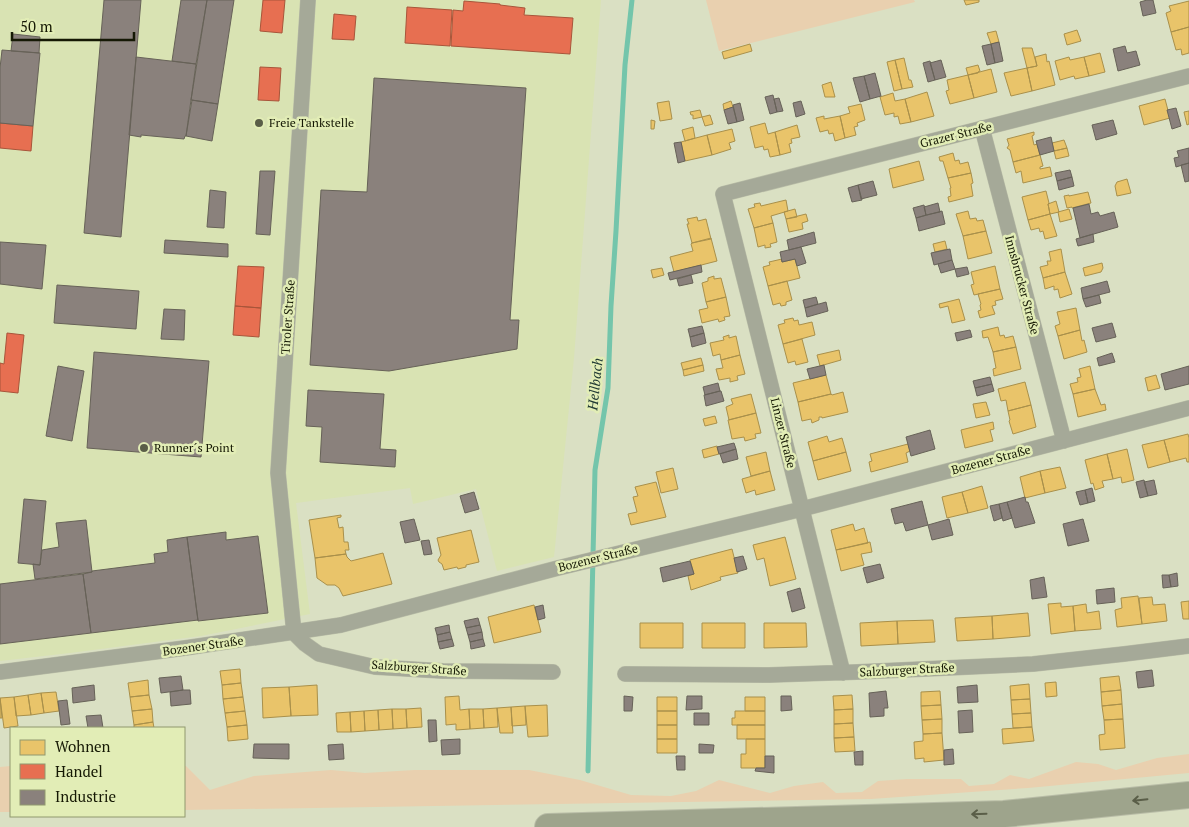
<svg xmlns="http://www.w3.org/2000/svg" width="1189" height="827" font-family="'PT Serif',serif">
  <rect width="100%" height="100%" fill="#dae0c3"/>
  <!-- built -->
  <path fill="#d9e3b3" d="M0 0H601L574 358 554 557 497 571 476 489 413 504 410 488 296 503 310 614 201 636 70 653 0 661Z"/>
  <!-- green -->
  <path fill="#e9d0af" d="M706 0H914L915 2 719 51Z
    M1189 754V773L1028 788 871 799 184 810V766H186L210 790 254 776 331 770 365 773 414 770H529L580 780 631 795 671 796 696 791 719 780 770 793 794 786 823 782 836 793 862 792 878 781 907 779H961L969 786 994 784 1010 775 1029 779 1076 762 1098 764 1116 770 1157 758Z
    M11 766V812H0V767Z"/>
  <!-- homes -->
  <path fill="#e9c46a" stroke="#a9904b" d="M964 0H979V2L966 5Z
    M1189 1V27L1171 32 1166 13 1171 11 1169 6Z
    M1189 27V53L1182 55 1181 49 1176 50 1171 32Z
    M1077 30 1081 41 1067 45 1064 34Z
    M996 31 999 42 991 44 987 33Z
    M750 44 752 51 724 59 722 52Z
    M1022 48H1032L1037 66 1027 68Z
    M1100 53 1105 72 1089 76 1084 57Z
    M1046 54 1047 62 1049 61 1055 85 1032 91 1027 68 1037 66 1035 57Z
    M1069 57 1070 60 1084 57 1089 76 1075 79 1074 76 1060 80 1055 61Z
    M904 58 909 80H911L913 87 902 89 895 60Z
    M895 60 902 89 894 91 887 62Z
    M978 65 980 71 978 72V73L968 75 966 68Z
    M1027 68 1032 91 1011 96 1004 73Z
    M991 69 997 92 974 98 968 75Z
    M968 75 974 98 950 104 946 91 949 90 947 80Z
    M831 82 835 97H825L822 85Z
    M927 92 934 116 911 122 905 99Z
    M893 93 895 101 905 99 911 122 900 124 898 116 894 117V113L885 115 880 97Z
    M1165 99 1170 118 1144 125 1139 106Z
    M669 101 672 119 660 121 657 103Z
    M731 101 733 107 724 110 723 104Z
    M861 104 865 120 857 123 858 126 854 127 856 135 845 138 840 116 850 113 848 107Z
    M700 110 702 117 693 119V115H691L690 112Z
    M1189 111V124L1187 125 1184 112Z
    M710 115 713 124 705 126 702 117Z
    M824 116V119L840 116 845 138 835 141 833 133 829 134 828 130 820 132 816 118Z
    M651 120 655 121 654 129H651Z
    M765 123 768 134 775 132 780 155 770 157 768 149 764 150 763 146 755 148 750 127Z
    M797 125 800 137 791 139 792 143 789 144 791 152 780 155 775 132Z
    M693 127 695 138 685 141 682 130Z
    M732 129 735 141 729 143 731 149 712 155 707 135Z
    M1034 132V135L1032 136 1034 145 1037 144 1040 155 1013 162 1010 150 1007 148 1009 145 1007 139Z
    M707 135 712 155 685 161 681 142Z
    M1064 140 1067 148 1054 151 1052 143Z
    M1067 148 1069 156 1056 159 1054 151Z
    M953 153 955 161 959 160 960 164 968 162 971 173 948 178 943 161H940L939 157Z
    M1040 155 1043 166 1040 167V169L1050 167 1052 176 1023 183 1021 171 1016 173 1013 162Z
    M919 161 924 180 893 188 889 169Z
    M971 173 973 183 971 184 973 196 949 202 948 197 951 196 950 188H951L948 178Z
    M1127 179 1131 193 1117 196 1115 186 1117 182Z
    M1046 191 1049 203 1048 204 1050 214 1028 220 1022 197Z
    M1088 192 1091 203 1072 208V207L1067 208 1064 196 1069 195V196Z
    M786 200 788 211 771 216 773 223 754 228 748 209 755 207 754 204 760 203 761 206Z
    M1056 201 1059 212 1050 214 1048 204Z
    M795 209 797 217 786 219 784 212Z
    M1069 209 1072 219 1060 222 1058 212Z
    M968 211 970 219 976 218 977 221 983 220 986 231 963 236 956 214Z
    M806 214 808 221 802 223 803 229 789 232 786 219Z
    M1050 214 1057 236 1045 239 1043 231 1040 232 1039 228 1031 230 1028 220Z
    M697 217 698 221 706 219 711 239 692 243 687 224H689L687 219Z
    M773 223 777 242 770 244 771 247 765 248V245L758 247 754 228Z
    M986 231 992 253 968 259 963 236Z
    M711 238 717 261 674 272 670 257 693 251 691 244 692 243Z
    M945 241 947 249 935 252 933 244Z
    M1061 249 1065 272 1043 278 1040 267 1048 265 1047 261H1051L1049 252Z
    M782 259V262L795 259 800 278 768 286 763 267 770 265 769 262Z
    M1102 263 1103 268 1101 272 1085 276 1083 268Z
    M995 266 1000 289 974 295 971 285 974 284 971 272Z
    M662 268 664 275 653 278 651 270Z
    M1065 272 1072 294 1060 298 1058 289 1054 290V286L1045 289 1043 278Z
    M714 276V279L721 278 726 297 706 302 702 283 708 281V278Z
    M787 281 792 300 786 302V305L781 306 780 303 773 305 768 286Z
    M1000 289 1003 299 995 301 996 305 992 306 995 314 980 318 978 311 981 310 980 305 981 304 978 294Z
    M726 297 730 316 724 317 725 320 719 322 718 319 702 323 699 310 708 308 706 302Z
    M959 299 965 320 952 323 948 306 940 308 939 304Z
    M1076 308 1080 330 1058 336 1055 326 1060 324 1057 312Z
    M793 318 794 321 798 320 799 325 812 322 815 335 783 344 778 325 785 323 784 320Z
    M998 327 1000 336 1004 335 1005 338 1013 336 1016 347 993 352 988 337 983 338 982 331Z
    M1080 330 1082 341 1084 340 1087 352 1064 359 1058 336Z
    M729 335V338L736 336 740 355 721 360 720 354 713 356 710 343 724 340 723 337Z
    M802 339 808 362 796 365 795 361 788 363 783 344Z
    M1016 347 1021 369 994 376 993 369 996 368 993 352Z
    M839 350 841 360 820 366 817 355Z
    M740 355 745 374 737 376 738 380 730 382V378L719 380 716 369 723 368 721 360Z
    M701 358 703 365 683 370 681 363Z
    M703 365 704 371 684 376 683 370Z
    M1090 366 1095 389 1073 394 1070 384 1078 382 1077 378 1081 377 1079 369Z
    M826 375 831 394 798 402 793 383Z
    M1156 375 1160 388 1148 391 1145 378Z
    M1025 382 1031 405 1008 411 1006 400 1001 401 998 389Z
    M1095 389 1101 405 1105 404 1106 410 1078 417 1073 394Z
    M843 392 848 412 822 418V417H819V420L812 423 811 419 802 421 798 402 831 394 832 395Z
    M751 394 756 413 729 420 726 407 733 404 731 399Z
    M986 402 990 415 976 418 973 404Z
    M1031 405 1036 427 1013 434 1009 421 1010 420 1008 411Z
    M756 413 761 433 755 434 756 438 745 441 744 437 732 439 728 420Z
    M715 416 717 423 705 426 703 419Z
    M993 422 994 429 990 430 993 441 965 448 961 430Z
    M1188 434 1189 438V462H1187L1186 458 1170 462 1164 440Z
    M827 436 829 442 842 438 846 452 813 461 808 442Z
    M1164 440 1170 462 1148 468 1142 445Z
    M908 444 910 451 906 453 908 462 871 472 869 462 872 461 870 454Z
    M717 446 719 454 704 458 702 450Z
    M1127 449 1134 480 1122 483 1121 477 1113 479 1107 454Z
    M766 452 770 471 751 476 746 457Z
    M846 452 851 471 818 480 813 461Z
    M1107 454 1113 479 1102 481 1104 487 1095 490 1093 483 1091 484 1085 460Z
    M1060 467 1066 488 1045 493 1040 471Z
    M673 468 678 489 661 493 656 472Z
    M770 471 775 490 756 495 755 490 746 493 742 479Z
    M1040 471 1045 493 1025 498 1020 477Z
    M656 482 666 517 631 525 628 514 637 512 633 497 638 496 635 487Z
    M982 486 988 508 968 513 962 492Z
    M962 492 968 513 947 518 942 497Z
    M341 515V517L337 518 339 528 343 527 344 542H348L349 550H345L346 554 315 558 309 520Z
    M853 524 855 531 864 528 868 543 836 550 831 530Z
    M471 530 479 562 466 565V567L458 569 457 567 444 570 442 564 439 562 438 560 441 555 437 538Z
    M785 537 796 579 770 586 764 558 757 560 753 545Z
    M870 542 872 552 861 554 864 565 841 571 836 550Z
    M732 549 738 573 720 577 721 580 691 590 688 576 694 574 690 560Z
    M383 553 392 584 343 596 339 588 335 585H327L317 578 315 558 346 554 347 557 351 561Z
    M1138 596 1142 624 1117 627 1115 610 1122 608 1121 598Z
    M1152 597 1153 605 1165 604 1167 621 1142 624 1139 598Z
    M1189 601V619H1183L1181 602Z
    M1061 603V607L1073 606 1075 631 1051 634 1048 604Z
    M1086 604 1087 613 1099 611 1101 629 1075 631 1073 606Z
    M534 605 541 632 494 643 488 617Z
    M1028 613 1030 636 993 639 992 616Z
    M992 616 993 639 957 641 955 618Z
    M933 620 935 642 898 644 897 621Z
    M897 621 898 644 861 646 860 623Z
    M640 623H683V648H640Z
    M702 623H745V648H702Z
    M764 623H806L807 647 764 648Z
    M240 669 241 683 222 685 220 671Z
    M1119 676 1121 690 1101 692 1100 678Z
    M148 680 149 695 130 697 128 683Z
    M1056 682 1057 696 1046 697 1045 683Z
    M241 683 243 697 223 699 222 685Z
    M1029 684 1030 699 1011 700 1010 686Z
    M317 685 318 715 291 716 289 687Z
    M289 687 291 716 263 718 262 688Z
    M1121 690 1122 704 1102 706 1101 692Z
    M940 691 941 705 921 706V692Z
    M56 692 59 711 44 713 41 693Z
    M41 693 44 713 31 715 28 695Z
    M28 695 31 715 16 716 14 697Z
    M149 695 152 709 132 711 130 697Z
    M852 695 853 709 834 710 833 696Z
    M459 696 460 710 469 709 470 729 456 730V724L446 725 445 697Z
    M14 697 18 726 4 728 0 698Z
    M243 697 245 711 225 713 223 699Z
    M657 697H677V711H657Z
    M745 697H765V711H745Z
    M0 698 2 718H0Z
    M1030 699 1031 713 1012 714 1011 700Z
    M1122 704 1123 719 1104 720 1102 706Z
    M547 705 548 736 528 737 525 706Z
    M941 705 942 719 922 720 921 706Z
    M525 706 526 725 512 726 511 707Z
    M511 707 513 733H500L497 708Z
    M421 708 422 727 407 728 406 709Z
    M497 708 498 727 484 728 483 709Z
    M152 709 153 722 134 725 132 711Z
    M392 709H406L407 728 393 729Z
    M392 709 393 729 379 730 378 710Z
    M469 709H483L484 728 470 729Z
    M853 709V723L834 724V710Z
    M378 710 379 730 365 731 364 711Z
    M245 711 247 725 227 727 225 713Z
    M364 711 365 731 351 732 350 712Z
    M657 711H677V725H657Z
    M735 711H765V725H732V718H735Z
    M350 712 351 732H337L336 713Z
    M1031 713 1032 727 1013 728 1012 714Z
    M942 719V733L923 734 922 720Z
    M1123 719 1125 748 1100 750 1099 735 1105 734 1104 720Z
    M153 722 154 728H134V725Z
    M853 723 854 737 834 738V724Z
    M247 725 248 739 228 741 227 727Z
    M657 725H677V739H657Z
    M737 725H765V739H737Z
    M1032 727 1034 741 1003 744 1002 729Z
    M942 733 944 760 924 762V758L915 759 914 742 923 741V734Z
    M854 737 855 751 835 752 834 738Z
    M657 739H677V753H657Z
    M746 739H765V768H741V754H746Z"/>
  <!-- shops -->
  <path fill="#e76f51" stroke="#a8553a" d="M263 0H285L282 33 260 31Z
    M464 1 500 4V5L525 8 524 15 573 18 570 54 451 46 453 10 463 11Z
    M407 7 452 10 450 46 405 43Z
    M334 14 356 16 354 40 332 39Z
    M260 67 281 68 279 101 258 100Z
    M0 123 33 126 31 151 0 148Z
    M238 266 264 267 261 308 235 306Z
    M235 306 261 308 259 337 233 335Z
    M7 333 24 335 18 393 0 391V363L4 364Z"/>
  <!-- industry -->
  <path fill="#8a817c" stroke="#676258" d="M104 0H141L121 237 84 233Z
    M181 0H207L196 64 172 61Z
    M207 0H234L218 104 191 100Z
    M1147 0H1153L1156 13 1143 16 1140 2Z
    M13 34 40 37 39 53 11 51Z
    M999 42 1003 61 995 63 991 44Z
    M991 44 995 63 987 65 982 46Z
    M1125 46 1127 53 1136 51 1140 65 1118 71 1113 49Z
    M2 50 40 53 33 126 0 123V68Z
    M136 57 196 64 186 136H185L184 139 141 135V137L129 135Z
    M941 60 946 77 935 80 930 63Z
    M930 61 935 80 928 82 923 63Z
    M875 73 881 96 870 99 864 76Z
    M864 76 870 99 860 102 853 78Z
    M374 78 526 88 510 320H519L517 349 389 371 310 365 321 190 367 192Z
    M773 95 777 112 770 114 765 97Z
    M779 98 783 111 777 112 774 99Z
    M192 100 218 104 212 141 186 136Z
    M801 101 805 114 796 117 793 103Z
    M740 103 744 120 737 122 733 105Z
    M733 107 737 122 728 124 724 110Z
    M1176 108 1181 126 1172 129 1167 110Z
    M1113 120 1117 134 1096 140 1092 125Z
    M1051 137 1054 151 1040 155 1036 141Z
    M681 142 685 161 678 163 674 143Z
    M1189 148V163L1176 167 1174 158 1179 157 1177 151Z
    M1189 163V181L1185 182 1181 165Z
    M1070 170 1072 177 1057 181 1055 173Z
    M260 171H275L270 235 256 234Z
    M1072 177 1074 186 1059 190 1057 181Z
    M873 181 877 195 861 199 858 185Z
    M858 185 862 200 852 202 848 188Z
    M210 190 226 192 224 228 207 227Z
    M938 203 940 212 926 215 924 207Z
    M1089 204 1091 214 1098 212 1100 216 1114 212 1118 227 1080 238 1073 208Z
    M924 205 926 215 916 218 913 208Z
    M942 211 945 224 919 231 916 218Z
    M814 232 816 243 789 250 787 240Z
    M1093 234 1094 242 1078 246 1076 239Z
    M165 240 228 244V257L164 253Z
    M0 242 46 245 42 289 0 284Z
    M801 247 806 263 797 266 795 259 782 262 780 252Z
    M950 249 952 260 934 265 931 253Z
    M952 260 955 269 941 273 938 264Z
    M701 265 702 272 670 280 668 273Z
    M967 267 969 274 957 277 955 269Z
    M691 275 693 283 679 286 677 279Z
    M1107 281 1110 292 1083 299 1081 288Z
    M57 285 139 291 136 329 54 323Z
    M1099 295 1101 303 1086 307 1083 299Z
    M816 297 818 304 805 308 803 300Z
    M826 302 828 311 807 317 805 308Z
    M164 309 185 310 184 340 161 339Z
    M1112 323 1116 337 1096 342 1092 328Z
    M702 326 704 333 690 337 688 329Z
    M970 330 972 337 957 341 955 333Z
    M704 333 706 343 692 347 690 337Z
    M94 352 209 361 201 457 87 448Z
    M1112 353 1115 362 1099 366 1097 358Z
    M824 365 826 375 810 379 807 369Z
    M58 366 84 371 72 441 46 436Z
    M1189 366V384L1165 390 1161 374Z
    M990 377 992 384 975 388 973 381Z
    M718 383 720 391 705 395 703 387Z
    M992 384 994 391 977 396 975 388Z
    M308 390 384 394 380 449 396 450 395 467 320 462 322 427 306 426Z
    M720 391H721L724 401 706 406 704 395Z
    M930 430 935 449 911 456 906 437Z
    M734 443 736 449 719 454 717 447Z
    M736 449 738 459 723 463 720 454Z
    M1144 480 1148 496 1140 498 1136 482Z
    M1154 480 1157 494 1148 496 1144 482Z
    M1092 488 1095 501 1088 503 1085 490Z
    M1085 490 1088 503 1080 505 1076 492Z
    M474 492 479 509 465 513 460 496Z
    M1025 497 1026 502H1028L1035 523 1015 528 1007 502Z
    M24 499 46 501 40 565 18 563Z
    M922 501 928 525 906 531 903 522 895 524 891 509Z
    M1007 502 1012 518 1003 521 999 504Z
    M999 504 1002 518 994 521 990 506Z
    M414 519 420 540 405 543 400 522Z
    M949 519 953 535 932 540 928 525Z
    M1083 519 1089 541 1068 546 1063 524Z
    M86 520 92 572 35 579 33 564 40 565 42 550 59 547 56 523Z
    M226 532V540L258 536 268 613 198 621 187 537Z
    M187 537 198 620 91 633 83 574 92 572V571L155 563 154 554 168 552 167 540Z
    M429 540 432 554 424 555 421 541Z
    M743 556 747 569 737 572 734 558Z
    M690 561 694 574 663 582 660 568Z
    M880 564 884 578 867 583 863 568Z
    M1177 573 1178 586 1171 587 1169 575Z
    M83 574 91 633 0 644V584Z
    M1162 575H1169L1171 587 1163 588Z
    M1044 577 1047 597 1032 599 1030 580Z
    M800 588 805 608 792 612 787 592Z
    M1114 588 1115 602 1097 604 1096 590Z
    M543 605 545 618 538 620 535 607Z
    M478 618 480 625 466 628 464 621Z
    M449 625 450 632 437 635 435 628Z
    M480 625 482 632 468 635 466 628Z
    M450 632 452 639 438 642 437 635Z
    M482 632 483 639 470 642 468 635Z
    M452 639 454 646 440 649 438 642Z
    M483 639 485 646 471 649 470 642Z
    M1152 670 1154 686 1138 688 1136 672Z
    M181 676 183 690 161 693 159 678Z
    M94 685 95 700 73 703 72 688Z
    M977 685 978 702 958 703 957 687Z
    M183 690H190L191 704 171 706 170 692Z
    M886 691 888 708H884V716L870 717 869 693Z
    M624 696 633 697 632 711H624Z
    M687 696H702V709L686 710Z
    M781 696H791L792 710 781 711Z
    M67 700 70 724 61 725 58 701Z
    M972 710 973 732 959 733 958 711Z
    M694 713H709V725H694Z
    M101 715 103 728H88L86 716Z
    M428 720H436L437 741 429 742Z
    M460 739V754L442 755 441 740Z
    M254 744H289V759L253 758Z
    M343 744 344 759 329 760 328 745Z
    M699 744 714 745 713 753H699Z
    M953 749 954 764 944 765V750Z
    M863 751V765H855L854 752Z
    M676 756H685V770H677Z
    M765 756H774V773L755 771 756 768H765Z"/>
  <g fill="none" stroke-linecap="round" stroke-linejoin="round">
    <!-- stream -->
    <path stroke="#74c5ab" stroke-width="5" d="M588 771 595 470 608 388 611 306 616 231 625 65 632 0"/>
    <!-- street casing -->
    <g stroke="#b9bda7" stroke-width="16">
      <path id="street" d="M308 0 278 473 294 633 305 644 319 654 375 667 443 671 553 672
        M982 128 1064 441
        M0 672 185 648 341 625 558 568 802 509 1189 408
        M843 673 723 194 1189 76
        M625 674 769 675 857 672 1033 664 1124 654 1189 646"/>
    </g>
    <!-- highway casing -->
    <g stroke="#b9bda7" stroke-width="28">
      <path id="highway" d="M548 827 1004 814 1189 795"/>
    </g>
    <!-- street -->
    <use href="#street" stroke="#a5a998" stroke-width="15"/>
    <!-- highway -->
    <use href="#highway" stroke="#9ea48c" stroke-width="26"/>
  </g>
  <!-- one-way arrows -->
  <defs><path id="oneway-shaft" d="M-6 0H5M1.5-3L5.5 0L1.5 3" fill="none" stroke-width="1.6" stroke-linecap="round" stroke-linejoin="round" transform="scale(1.25)"/></defs>
  <g stroke="#5a5e48">
    <use href="#oneway-shaft" transform="translate(1140 800) rotate(174)"/>
    <use href="#oneway-shaft" transform="translate(979 814) rotate(178)"/>
  </g>
  <!-- markers -->
  <g fill="#5a5e47" stroke="#e2edb6" stroke-width="2">
    <circle cx="259" cy="123" r="5"/>
    <circle cx="144" cy="448" r="5"/>
  </g>
  <g text-anchor="middle" stroke-width="5" stroke-linejoin="round" paint-order="stroke">
    <!-- poi labels -->
    <g font-size="12" fill="#151804" stroke="#e2edb6" text-anchor="start">
      <text x="269" y="127">Freie Tankstelle</text>
      <text x="154" y="452">Runner´s Point</text>
    </g>
    <!-- street labels -->
    <g font-size="12" fill="#151804" stroke="#e2edb6">
      <text transform="translate(956 135) rotate(-14)" y="4">Grazer Straße</text>
      <text transform="translate(1022 285) rotate(75)" y="4">Innsbrucker Straße</text>
      <text transform="translate(288 317) rotate(-86)" y="4">Tiroler Straße</text>
      <text transform="translate(783 433) rotate(76)" y="4">Linzer Straße</text>
      <text transform="translate(991 460) rotate(-15)" y="4">Bozener Straße</text>
      <text transform="translate(598 558) rotate(-14)" y="4">Bozener Straße</text>
      <text transform="translate(203 646) rotate(-8)" y="4">Bozener Straße</text>
      <text transform="translate(419 668) rotate(4)" y="4">Salzburger Straße</text>
      <text transform="translate(907 670) rotate(-3)" y="4">Salzburger Straße</text>
    </g>
    <!-- water labels -->
    <g font-size="14" font-style="italic" fill="#223b35" stroke="#e2edb6">
      <text transform="translate(595 384) rotate(-84)" y="5">Hellbach</text>
    </g>
  </g>
  <!-- legend -->
  <rect x="10" y="727" width="175" height="90" fill="#e2edb6" stroke="#90986f"/>
  <rect x="20" y="740" width="25" height="15" fill="#e9c46a" stroke="#90986f"/>
  <text x="55" y="752" font-size="15" fill="#151804">Wohnen</text>
  <rect x="20" y="764" width="25" height="15" fill="#e76f51" stroke="#90986f"/>
  <text x="55" y="777" font-size="15" fill="#151804">Handel</text>
  <rect x="20" y="790" width="25" height="15" fill="#8a817c" stroke="#90986f"/>
  <text x="55" y="802" font-size="15" fill="#151804">Industrie</text>
  <!-- scale -->
  <path d="M12 32v8h122v-8" fill="none" stroke="#151804" stroke-width="2.5"/>
  <text x="20" y="32" font-size="15" fill="#151804" stroke="#e2edb6" stroke-width="4" paint-order="stroke">50 m</text>
</svg>
